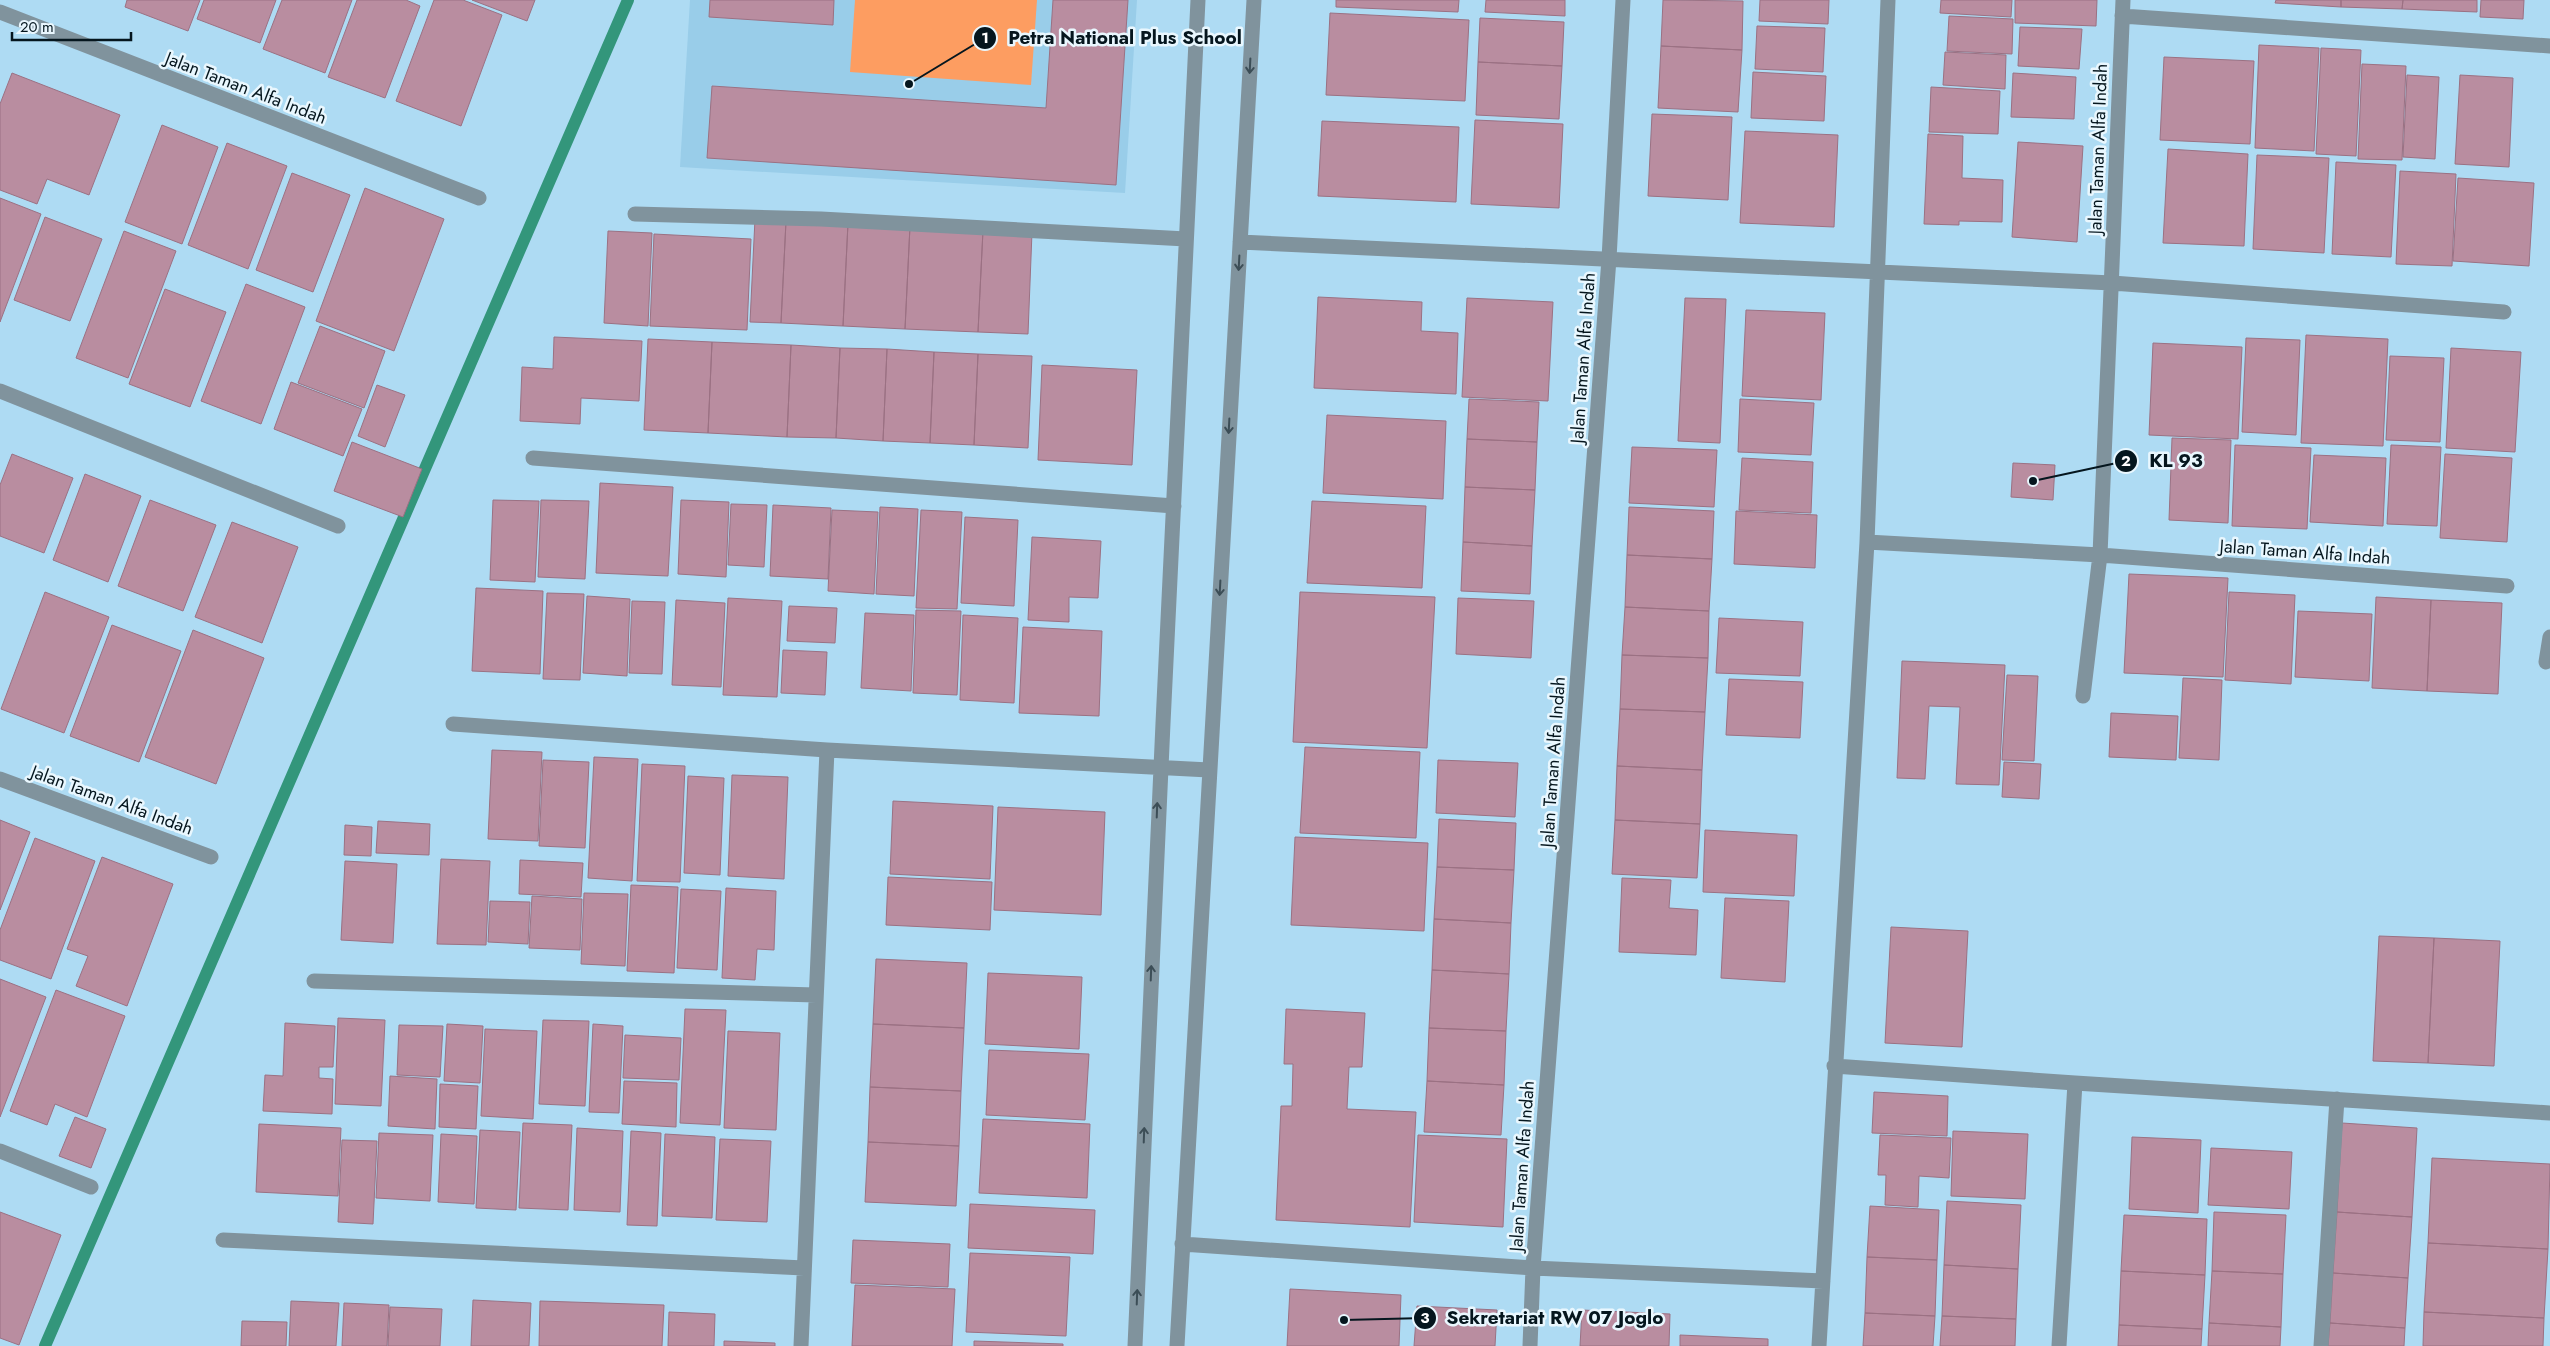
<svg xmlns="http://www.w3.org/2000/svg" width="2550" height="1346" font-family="Jost,sans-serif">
  <rect width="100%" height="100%" fill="#aedbf3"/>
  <!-- built -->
  <path fill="#99cde9" d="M690 0H1137L1125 193 680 167Z"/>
  <!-- green -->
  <path fill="#fd9d61" d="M855 0H1037L1031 85 850 72Z"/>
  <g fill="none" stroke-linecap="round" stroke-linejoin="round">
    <!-- stream -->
    <path stroke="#33967b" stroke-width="12" d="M45 1346 628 0"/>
  </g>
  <!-- building -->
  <path fill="#b98da0" stroke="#9b7183" d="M127 0H200L188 31 125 7Z
    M204 0H276L260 43 197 19Z
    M282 0H352L325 73 263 49Z
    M357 0H406L420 6 385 98 328 77Z
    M434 0H463L502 15 461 126 396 101Z
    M472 0H535L527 21Z
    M710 0H834L833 25 709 17Z
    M1053 0H1128L1116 185 707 158 712 86 1046 108Z
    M1336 0H1459L1458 12 1336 7Z
    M1486 0H1565V16L1485 12Z
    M1663 0 1743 1 1742 50 1661 46Z
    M1760 0H1829L1828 24 1759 21Z
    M1941 0H2012L2011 17 1940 13Z
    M2015 0H2097L2096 26 2015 23Z
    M2276 0H2341V7L2275 3Z
    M2341 0H2403L2402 9 2341 7Z
    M2403 0H2477V12L2402 9Z
    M2481 0H2524L2523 19 2480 17Z
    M1330 13 1469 20 1465 101 1326 95Z
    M1949 16 2013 19 2012 54 1947 51Z
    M1480 18 1564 22 1562 66 1478 62Z
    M1757 26 1825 28 1823 72 1755 69Z
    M2020 27 2082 29 2079 69 2018 66Z
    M2259 45 2319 48 2314 151 2255 148Z
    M1661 46 1742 50 1738 112 1658 108Z
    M2321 48 2361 50 2356 156 2316 154Z
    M1945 52 2006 55 2005 89 1943 85Z
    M2164 57 2254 61 2250 144 2160 140Z
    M1478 62 1562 66 1559 119 1476 115Z
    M2362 64 2406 66 2402 160 2358 159Z
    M1753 72 1826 76 1824 121 1751 118Z
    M12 73 120 115 89 195 47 179 37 204 0 190V104Z
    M2013 73 2076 77 2074 119 2011 117Z
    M2407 75 2439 77 2435 159 2403 157Z
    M2460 75 2513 78 2509 167 2455 164Z
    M1931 87 2000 91 1998 134 1929 132Z
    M1652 114 1732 117 1728 200 1648 196Z
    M1475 120 1563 124 1559 208 1471 204Z
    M1322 121 1459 127 1456 202 1318 196Z
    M162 125 218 147 182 244 125 222Z
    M1745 131 1838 135 1834 227 1740 223Z
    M1928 134 1963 136 1962 178 2003 180 2002 222 1959 221V225L1924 224Z
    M2018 142 2083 146 2077 242 2012 237Z
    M227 143 287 166 248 269 188 245Z
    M2168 149 2248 154 2244 246 2163 243Z
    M2257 155 2329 158 2324 253 2253 249Z
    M2336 162 2396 165 2391 257 2332 254Z
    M2400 171 2456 174 2452 266 2396 264Z
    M292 173 350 195 313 292 256 270Z
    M2458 178 2534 183 2529 266 2453 261Z
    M365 188 444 219 394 351 316 321Z
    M0 198 41 214 0 322Z
    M45 217 102 239 70 321 14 300Z
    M755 219 786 221 781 323 750 322Z
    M786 221 848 223 843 326 781 323Z
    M848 223 910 226 905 329 843 326Z
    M910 226 983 230 978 332 905 329Z
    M983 230 1032 232 1028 334 978 332Z
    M124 231 176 251 128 378 76 358Z
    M608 231 652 233 648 326 604 323Z
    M654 234 751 239 747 330 650 326Z
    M246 284 305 307 261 424 201 401Z
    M165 289 226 312 190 407 129 384Z
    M1318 297 1422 302 1421 331 1458 333 1456 394 1314 388Z
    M1467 298 1553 302 1548 401 1462 397Z
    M1685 298 1726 299 1720 443 1678 441Z
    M1746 310 1825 313 1821 400 1742 396Z
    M320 326 385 351 364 408 298 383Z
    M2306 335 2388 339 2383 446 2301 443Z
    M554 337 642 341 639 401 581 398 580 424 520 421 522 367 553 369Z
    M2246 338 2300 340 2296 435 2242 432Z
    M648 339 712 342 708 433 644 430Z
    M712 342 791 345 787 437 708 433Z
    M2153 343 2242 347 2238 439 2149 435Z
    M791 345 840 348 836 438 787 437Z
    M840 348 887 349 883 441 836 438Z
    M2451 348 2521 352 2515 452 2446 448Z
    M887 349 934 352 930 443 883 441Z
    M934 352 978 354 974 445 930 443Z
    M978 354 1032 356 1028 448 974 445Z
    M2390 356 2444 358 2440 442 2386 440Z
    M1042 365 1137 370 1132 465 1038 460Z
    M291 382 362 409 343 456 274 429Z
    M377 385 405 395 385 447 358 436Z
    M1469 399 1539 402 1537 442 1467 439Z
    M1740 399 1814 403 1811 455 1738 452Z
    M1327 415 1446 421 1443 499 1323 493Z
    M2172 438 2231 440 2228 523 2169 520Z
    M1467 439 1537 442 1535 490 1465 487Z
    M352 442 422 469 403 517 334 491Z
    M2235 445 2311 448 2307 529 2232 526Z
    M2391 445 2441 447 2437 526 2387 524Z
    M1632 447 1717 450 1714 507 1629 503Z
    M12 454 73 478 44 553 0 536V485Z
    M2445 454 2512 458 2507 542 2440 538Z
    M2314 455 2386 458 2383 526 2310 522Z
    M1742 458 1813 462 1811 513 1739 510Z
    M2013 463 2055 465 2053 500 2011 497Z
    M85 474 141 496 108 582 53 560Z
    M600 483 673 487 668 576 596 573Z
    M1465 487 1535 490 1532 546 1463 542Z
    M150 500 216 525 183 611 118 586Z
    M493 500 539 501 535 582 490 580Z
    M541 500 589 501 585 579 538 577Z
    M681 500 729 502 726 577 678 574Z
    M1312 501 1426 506 1422 588 1307 583Z
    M731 504 767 505 764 567 728 565Z
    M773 505 831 508 828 579 770 576Z
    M880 507 918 509 914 596 876 594Z
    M1629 507 1714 511 1712 559 1627 555Z
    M832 510 878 512 874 594 828 591Z
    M921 510 962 512 957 609 916 608Z
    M1736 511 1817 515 1815 568 1734 564Z
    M965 517 1018 520 1014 606 961 603Z
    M232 522 298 547 262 643 195 617Z
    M1032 537 1101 541 1098 598 1069 597V622L1028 620Z
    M1463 542 1532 546 1530 594 1461 591Z
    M1627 555 1712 559 1709 611 1625 607Z
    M2129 574 2228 578 2223 677 2124 673Z
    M476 588 543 591 540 674 472 671Z
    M45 592 109 617 64 733 1 709Z
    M1300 592 1435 597 1427 748 1293 742Z
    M2229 592 2295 595 2291 684 2225 680Z
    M547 593 584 594 580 680 543 679Z
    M587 596 630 599 627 676 583 673Z
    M2376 597 2431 600 2427 691 2372 688Z
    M728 598 782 601 777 697 723 695Z
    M1458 598 1534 601 1531 658 1456 654Z
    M676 600 725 603 721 687 672 685Z
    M2431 600 2502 603 2498 694 2427 691Z
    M632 601 665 602 662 674 629 673Z
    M789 606 837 608 835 643 787 641Z
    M1625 607 1709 611 1708 658 1622 655Z
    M916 610 961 611 957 695 913 693Z
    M2298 611 2372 614 2369 681 2295 677Z
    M865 613 914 615 911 691 861 688Z
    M963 615 1018 618 1014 703 960 700Z
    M1719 618 1803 622 1800 676 1716 673Z
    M112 625 181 651 139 762 70 736Z
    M1023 627 1102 631 1099 716 1019 713Z
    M193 630 264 658 216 784 145 757Z
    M783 650 827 652 825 695 781 693Z
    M1622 655 1708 658 1705 712 1620 709Z
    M1902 661 2005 665 1999 785 1956 784 1960 707 1929 706 1925 779 1897 778Z
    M2007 675 2038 676 2034 761 2002 760Z
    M2183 678 2222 680 2219 760 2179 758Z
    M1729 679 1803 682 1800 738 1726 735Z
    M1620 709 1705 712 1702 770 1617 766Z
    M2111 713 2178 716 2176 760 2109 757Z
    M1305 747 1420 752 1416 838 1300 833Z
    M492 750 542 752 538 841 488 839Z
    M594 757 638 759 632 881 588 878Z
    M543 760 589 762 585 848 539 846Z
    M1438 760 1518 763 1515 817 1436 813Z
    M2004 762 2041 764 2039 799 2002 797Z
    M642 764 685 766 680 882 637 881Z
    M1617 766 1702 770 1700 824 1615 820Z
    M732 775 788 777 784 879 728 876Z
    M688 776 724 778 720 875 684 873Z
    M893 801 993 806 990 879 890 874Z
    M998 807 1105 812 1101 915 994 910Z
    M1439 819 1516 823 1514 870 1437 867Z
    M0 820 30 832 0 910Z
    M1615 820 1700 824 1697 878 1612 874Z
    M378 821 430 824 429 855 376 853Z
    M345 825 372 827 371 856 344 855Z
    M1705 830 1797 835 1794 896 1703 892Z
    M1295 837 1428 843 1424 931 1291 925Z
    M35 838 95 861 51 979 0 960V930Z
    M102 857 173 884 127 1006 76 986 88 956 67 949Z
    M441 859 490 861 486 945 437 944Z
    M520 860 583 863 581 897 519 894Z
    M345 861 397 864 393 943 341 940Z
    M1437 867 1514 870 1511 923 1434 919Z
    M888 877 992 882 990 930 886 925Z
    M1622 878 1671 880 1669 908 1698 910 1696 955 1619 952Z
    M631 885 678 887 674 973 627 971Z
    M726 888 776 891 774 950 757 949 755 980 722 978Z
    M681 889 721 891 717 970 677 968Z
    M584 893 628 894 625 966 581 964Z
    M532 896 582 899 580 950 529 948Z
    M1725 898 1789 901 1785 982 1721 978Z
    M490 901 530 902 528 944 488 942Z
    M1434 919 1511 923 1509 974 1432 970Z
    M1891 927 1968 931 1962 1047 1885 1043Z
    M2379 936 2434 938 2428 1063 2373 1061Z
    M2434 938 2500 941 2494 1066 2428 1063Z
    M876 959 967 963 964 1028 873 1024Z
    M1432 970 1509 974 1506 1031 1429 1028Z
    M988 973 1082 977 1079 1049 985 1044Z
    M0 979 46 997 0 1117Z
    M56 990 125 1016 87 1117 55 1104 47 1125 10 1111Z
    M685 1009 726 1010 720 1125 680 1123Z
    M1286 1009 1365 1013 1362 1067H1349L1347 1109 1416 1112 1410 1227 1276 1220 1281 1106H1292L1293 1064H1284Z
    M338 1018 385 1020 381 1106 335 1104Z
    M543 1020 589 1021 585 1106 539 1104Z
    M285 1023 335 1026 333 1067H319V1078L333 1079 332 1114 263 1111 265 1075 283 1076Z
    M447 1024 483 1026 480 1083 444 1081Z
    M593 1024 623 1026 619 1113 589 1112Z
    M873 1024 964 1028 961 1091 870 1087Z
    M399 1025 443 1026 440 1077 397 1075Z
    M1429 1028 1506 1031 1504 1085 1427 1081Z
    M485 1029 537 1031 533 1119 481 1116Z
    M728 1031 780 1033 776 1130 724 1128Z
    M625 1035 681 1038 679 1080 623 1078Z
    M989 1050 1089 1054 1085 1120 986 1115Z
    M390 1076 437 1079 435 1129 388 1126Z
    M624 1081 677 1083 676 1127 622 1124Z
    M1427 1081 1504 1085 1501 1135 1424 1132Z
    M440 1084 478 1086 476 1129 439 1127Z
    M870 1087 961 1091 959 1146 868 1142Z
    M1874 1092 1948 1096 1947 1136 1872 1133Z
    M75 1117 106 1129 91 1168 59 1156Z
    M983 1119 1090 1124 1087 1198 979 1193Z
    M523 1123 572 1125 568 1210 519 1208Z
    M2342 1123 2417 1128 2412 1217 2337 1212Z
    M259 1124 341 1128 338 1196 256 1192Z
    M577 1128 623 1131 620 1212 574 1210Z
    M480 1130 520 1132 516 1210 476 1208Z
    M631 1131 661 1133 657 1226 627 1225Z
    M1953 1131 2028 1134 2025 1199 1951 1196Z
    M379 1133 433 1135 430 1201 376 1198Z
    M441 1134 477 1136 474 1204 438 1202Z
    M665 1134 715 1137 712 1218 662 1216Z
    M1418 1135 1507 1139 1503 1227 1414 1222Z
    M1880 1135 1951 1138 1949 1178 1919 1176 1918 1207 1885 1205 1886 1175H1878Z
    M2132 1137 2201 1140 2198 1213 2129 1209Z
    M720 1139 771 1141 767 1222 716 1220Z
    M342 1140 377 1141 373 1224 338 1222Z
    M868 1142 959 1146 956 1206 865 1202Z
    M2211 1148 2292 1152 2289 1209 2208 1205Z
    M2432 1158 2550 1164 2548 1249 2428 1243Z
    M1947 1201 2021 1205 2018 1269 1944 1265Z
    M970 1204 1095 1210 1093 1254 968 1248Z
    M1870 1206 1939 1210 1937 1260 1867 1257Z
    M0 1212 61 1235 19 1345 0 1338Z
    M2214 1212 2286 1215 2283 1274 2212 1271Z
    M2337 1212 2412 1217 2408 1278 2333 1273Z
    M2124 1215 2207 1219 2205 1275 2121 1271Z
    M853 1240 950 1244 948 1287 851 1283Z
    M2428 1243 2548 1249 2544 1318 2424 1312Z
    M970 1253 1070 1257 1066 1336 966 1332Z
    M1867 1257 1937 1260 1935 1316 1865 1313Z
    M1944 1265 2018 1269 2016 1319 1942 1316Z
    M2121 1271 2205 1275 2202 1329 2119 1325Z
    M2212 1271 2283 1274 2281 1327 2209 1323Z
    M2333 1273 2408 1278 2405 1328 2330 1323Z
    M855 1285 955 1289 952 1346H852Z
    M1290 1289 1401 1295 1399 1346H1287Z
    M473 1300 531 1303 529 1346H471Z
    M291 1301 339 1303 336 1346H289Z
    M540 1301 664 1305 662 1346H539Z
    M344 1303 389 1305 387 1346H342Z
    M1417 1306 1497 1310 1495 1346H1414Z
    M390 1307 442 1309 440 1346H388Z
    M1582 1310 1670 1314 1669 1346H1580Z
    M669 1312 715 1314 714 1346H668Z
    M2424 1312 2544 1318 2543 1346H2423Z
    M1865 1313 1935 1316 1933 1346H1863Z
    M1942 1316 2016 1319 2015 1346H1940Z
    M242 1321 287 1322 286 1346H241Z
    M2209 1323 2281 1327 2280 1346H2208Z
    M2330 1323 2405 1328 2404 1346H2328Z
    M2119 1325 2202 1329 2201 1346H2118Z
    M1680 1335 1768 1339V1346H1680Z
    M724 1341 775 1343V1346H724Z
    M974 1341 1063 1344V1346H974Z"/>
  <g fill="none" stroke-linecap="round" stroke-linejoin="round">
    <!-- minor -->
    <path stroke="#80939d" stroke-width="15" d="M0 12 479 198
      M2122 16 2550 46
      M635 214 821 219 1186 239
      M1240 242 2112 283 2504 312
      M0 391 338 526
      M533 458 1174 506
      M1867 542 2100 555 2507 586
      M2546 662 2550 637
      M2083 696 2100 555 2123 0
      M453 724 827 750 1209 770
      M0 779 211 857
      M314 981 816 995
      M1834 1066 2075 1083 2550 1113
      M0 1151 91 1187
      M223 1240 804 1268
      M1182 1244 1533 1268 1823 1281
      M801 1346 827 750
      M1135 1346C1154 897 1176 449 1198 0
      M1177 1346 1254 0
      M1530 1346 1533 1268 1609 259 1623 0
      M1819 1346 1867 542 1888 0
      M2059 1346 2075 1083
      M2321 1346 2337 1099"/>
  </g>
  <!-- one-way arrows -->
  <defs><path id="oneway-shaft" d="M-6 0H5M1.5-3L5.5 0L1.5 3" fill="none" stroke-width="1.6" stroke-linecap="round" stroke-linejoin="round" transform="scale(1.25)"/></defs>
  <g stroke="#3c4e57">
    <use href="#oneway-shaft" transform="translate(1250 66) rotate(93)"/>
    <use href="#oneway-shaft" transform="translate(1239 263) rotate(93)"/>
    <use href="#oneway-shaft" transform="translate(1229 426) rotate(93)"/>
    <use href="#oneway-shaft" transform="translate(1220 588) rotate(93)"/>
    <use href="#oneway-shaft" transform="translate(1157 810) rotate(-88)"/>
    <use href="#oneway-shaft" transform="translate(1151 973) rotate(-88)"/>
    <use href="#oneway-shaft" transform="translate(1144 1135) rotate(-88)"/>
    <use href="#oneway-shaft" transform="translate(1137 1297) rotate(-88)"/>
  </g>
  <g text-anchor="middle" stroke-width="5" stroke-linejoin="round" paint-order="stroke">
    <!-- street labels -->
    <g font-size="18" fill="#05161e" stroke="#e9f7fe">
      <text transform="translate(246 88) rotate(21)" y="6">Jalan Taman Alfa Indah</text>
      <text transform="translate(2098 149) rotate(-88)" y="6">Jalan Taman Alfa Indah</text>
      <text transform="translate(1583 358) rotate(-86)" y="6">Jalan Taman Alfa Indah</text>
      <text transform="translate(2305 552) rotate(4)" y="6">Jalan Taman Alfa Indah</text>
      <text transform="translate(1553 762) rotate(-86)" y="6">Jalan Taman Alfa Indah</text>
      <text transform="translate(112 800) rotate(20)" y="6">Jalan Taman Alfa Indah</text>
      <text transform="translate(1522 1166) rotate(-86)" y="6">Jalan Taman Alfa Indah</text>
    </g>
  </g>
  <!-- callouts -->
  <path fill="none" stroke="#05161e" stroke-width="2" d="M909 84L985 38M2033 481L2126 461M1344 1320L1425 1318"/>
  <g fill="#05161e" stroke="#e9f7fe" stroke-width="2">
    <circle cx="909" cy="84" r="5"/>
    <circle cx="2033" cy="481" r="5"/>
    <circle cx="1344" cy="1320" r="5"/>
    <circle cx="985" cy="38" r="12"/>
    <circle cx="2126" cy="461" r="12"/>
    <circle cx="1425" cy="1318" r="12"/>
  </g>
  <g font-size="15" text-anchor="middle" font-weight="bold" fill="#fff">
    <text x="985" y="43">1</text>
    <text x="2126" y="466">2</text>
    <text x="1425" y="1323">3</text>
  </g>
  <g font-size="19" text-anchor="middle" font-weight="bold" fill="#05161e" stroke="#e9f7fe" stroke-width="5" stroke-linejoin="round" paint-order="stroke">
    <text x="1125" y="44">Petra National Plus School</text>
    <text x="2176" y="467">KL 93</text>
    <text x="1555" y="1324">Sekretariat RW 07 Joglo</text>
  </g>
  <!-- scale -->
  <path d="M12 32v8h119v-8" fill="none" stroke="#05161e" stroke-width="2.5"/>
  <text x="20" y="32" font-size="15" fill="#05161e" stroke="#e9f7fe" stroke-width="4" paint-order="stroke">20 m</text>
</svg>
